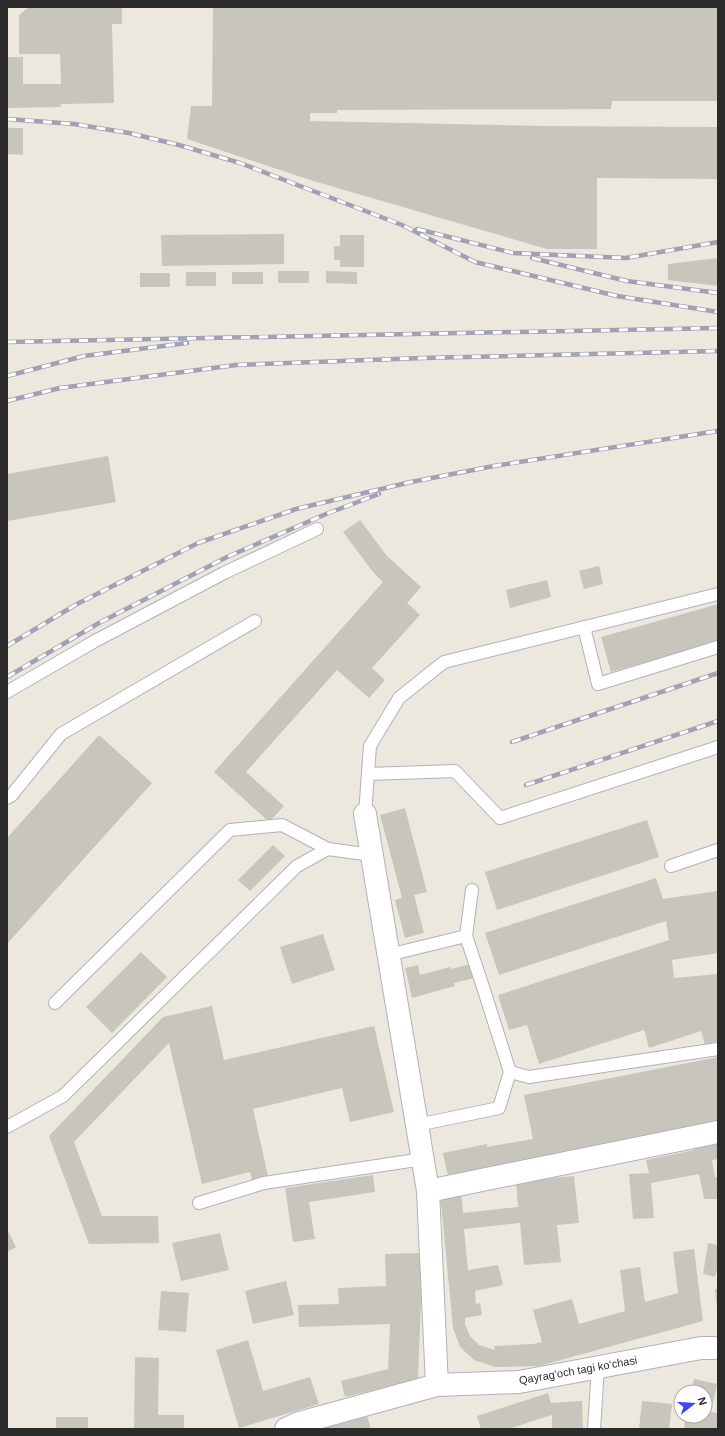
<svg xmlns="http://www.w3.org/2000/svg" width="725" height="1436" font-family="Arial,sans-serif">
  <rect width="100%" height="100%" fill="#ece8dd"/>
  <!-- building -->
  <path fill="#c8c6bc" d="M29 7H122V24H112L114 103 61 104V107L7 108V57H23V84H61L60 54H19V15Z
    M213 7H718V101H612L611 109 337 110V113H310V121L547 126 718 127V179L597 178V249H547L310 180 187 139 191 106H212Z
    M8 128H23V155L7 154Z
    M284 234V264L162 266 161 235Z
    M340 235H364V267H340V260H334V246H340Z
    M718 258V286L668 280V264Z
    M278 271H309V283H278Z
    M326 271 357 272V284L326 283Z
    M186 272H216V286H186Z
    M232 272H263V284H232Z
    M140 273H170V287H140Z
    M108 456 116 502 7 521V474Z
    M360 520 387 556 421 587 407 603 420 615 372 668 385 680 369 698 337 670 246 772 284 806 269 822 214 772 383 582 373 572 343 532Z
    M599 566 603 584 584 589 579 571Z
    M547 580 551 597 510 608 506 590Z
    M718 604V641L611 672 601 637Z
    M99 735 152 783 7 944V838Z
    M405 808 427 892 414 895 424 933 405 938 395 900 402 898 380 815Z
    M647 820 659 857 497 910 485 872Z
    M273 845 285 856 250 891 238 880Z
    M656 878 663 899 718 891V953L672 960 674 978 718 974V1041L705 1045 701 1031 649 1048 644 1030 539 1064 527 1025 509 1030 498 995 669 940 666 921 499 975 485 933Z
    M323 934 335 970 292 984 280 947Z
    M141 952 167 977 112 1033 86 1007Z
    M470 964 474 978 454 983 455 986 412 998 405 968 418 965 420 975 450 967 451 969Z
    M212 1006 224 1060 374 1026 394 1112 350 1122 342 1088 253 1109 268 1176 252 1180 250 1172 202 1184 169 1043 74 1142 102 1216H158L159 1243 89 1244 49 1136 163 1017Z
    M718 1057V1123L448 1176 443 1153 487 1144V1147L533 1139 524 1095Z
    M718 1141V1159L712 1160 715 1177H718V1199H704L699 1174 651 1183 654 1218 633 1219 629 1174 649 1173 646 1160 694 1150 693 1146Z
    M373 1175 375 1192 309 1202 315 1239 293 1242 285 1188Z
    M574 1176 579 1223 557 1225 561 1262 524 1265 520 1223 464 1229 468 1270 498 1265 503 1285 475 1291 476 1304 480 1303 482 1315 465 1318V1324L470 1336 479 1345 495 1350 494 1346 533 1344 542 1342 533 1310 572 1299 579 1324 625 1311 620 1270 640 1267 645 1302 678 1293 673 1252 694 1249 703 1321 539 1366 495 1367 474 1360 460 1347 453 1328 440 1192 461 1190 463 1213 518 1207 516 1182Z
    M7 1229 16 1247 7 1252Z
    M220 1233 229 1270 181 1281 172 1243Z
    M708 1243 718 1245V1267L715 1277 703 1274Z
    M420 1253 421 1301 418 1379 345 1397 341 1381 388 1369 390 1324 299 1327 298 1305 339 1304 338 1288 386 1286 385 1254Z
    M286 1281 294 1315 253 1324 245 1291Z
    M715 1289H718V1308H717Z
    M161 1291 189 1293 186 1332 158 1330Z
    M248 1340 263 1391 310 1377 319 1404 239 1428 216 1350Z
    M135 1357 159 1358 158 1415H184V1429H134Z
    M694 1379 717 1384 711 1412 718 1413V1429H684L686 1416H705V1392H691Z
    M548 1393 551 1403 582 1401 583 1429H552V1415L508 1429H481L477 1416Z
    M642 1401 672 1404 669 1429H639Z
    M7 1404H8V1429H7Z
    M367 1416 371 1429H322Z
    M56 1417H88V1429H56Z"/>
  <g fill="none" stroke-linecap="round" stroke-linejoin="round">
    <!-- service casing -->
    <g stroke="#b1b1be" stroke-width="14">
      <path id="service" d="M584 627 598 684 718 647
        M7 692 95 641 224 573 317 529
        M368 774 455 771 500 818 718 747
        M7 798 11 796 61 734 255 621
        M365 814 370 746 399 698 444 662 718 594
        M671 866 718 850
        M466 936 472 890
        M388 955 466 936 483 987 510 1072 529 1077 718 1049
        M55 1003 230 830 282 825 328 849
        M417 1125 499 1108 510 1072
        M7 1127 63 1096 297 866 328 849 372 855
        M199 1203 264 1183 423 1159
        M594 1429 598 1367"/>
    </g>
    <!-- minor casing -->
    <g stroke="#b1b1be" stroke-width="24">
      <path id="minor" d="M365 814 428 1191 437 1385
        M428 1191 718 1132
        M286 1429 299 1423 437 1385 519 1382 701 1348H718"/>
    </g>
    <!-- service -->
    <use href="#service" stroke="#fff" stroke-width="12"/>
    <!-- minor -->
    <use href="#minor" stroke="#fff" stroke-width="22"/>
    <!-- rail casing -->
    <g stroke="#a1a0b4" stroke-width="4.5">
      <path id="rail" d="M7 119 74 124 129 133 179 145 240 163 402 225 475 262 617 296 718 312
        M417 229 513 253 626 258 718 242
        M532 258 627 281 718 293
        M7 342 718 328
        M7 376 84 356 187 343
        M7 401 60 388 236 365 423 358 718 351
        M7 646 77 604 198 543 296 509 411 482 494 466 718 431
        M7 677 99 623 227 557 326 514 379 494
        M512 742 718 673
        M526 785 718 721"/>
    </g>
    <!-- rail -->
    <use href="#rail" stroke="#fff" stroke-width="3" stroke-dasharray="9" stroke-linecap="butt"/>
  </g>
  <g text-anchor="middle" stroke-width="4" stroke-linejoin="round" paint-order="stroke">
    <!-- street labels -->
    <g font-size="11" fill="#2b2b2b" stroke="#fff">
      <text transform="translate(578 1370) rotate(-10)" y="4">Qayragʻoch tagi koʻchasi</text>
    </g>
  </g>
  <!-- border -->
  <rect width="725" height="1436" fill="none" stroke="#2b2b2b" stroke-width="16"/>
  <!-- north arrow -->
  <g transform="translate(693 1404) rotate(73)"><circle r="19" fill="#ffffff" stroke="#aaaaaa"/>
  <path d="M0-3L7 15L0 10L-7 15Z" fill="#4345f3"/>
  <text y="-6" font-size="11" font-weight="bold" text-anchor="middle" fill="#2b2b2b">N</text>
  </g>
</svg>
